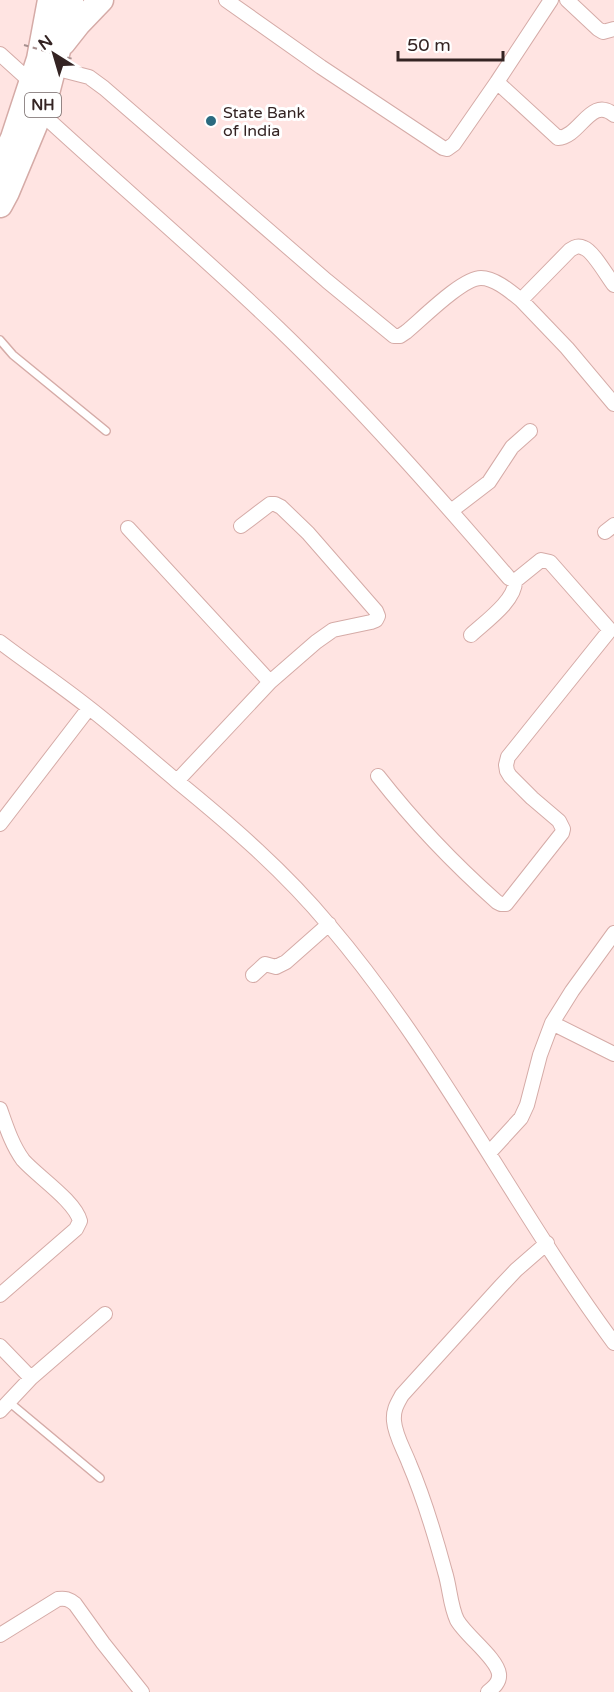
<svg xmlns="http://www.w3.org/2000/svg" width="614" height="1692" font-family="'Varela Round',sans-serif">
  <rect width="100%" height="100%" fill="#ffe4e2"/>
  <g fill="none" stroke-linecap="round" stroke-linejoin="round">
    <!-- service casing -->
    <g stroke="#d5aba7" stroke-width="10">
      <path id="service" d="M0 340 13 355 106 431
        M9 1402 100 1478"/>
    </g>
    <!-- minor casing -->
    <g stroke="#d5aba7" stroke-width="16">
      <path id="minor" d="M226 0 321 67 443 148 447 149 454 144 497 82 551 0
        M567 0 598 29 603 32 614 29
        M0 54 31 82
        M54 68 89 77 104 88 327 281 394 336H400L406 332C422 319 462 278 481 278 495 278 511 292 521 300L570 250C575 247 578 245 584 248 593 251 607 276 614 285
        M497 82 558 138C580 137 591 95 614 115
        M40 112C119 185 201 254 278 328 360 407 435 492 509 578L515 581 541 560 550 562 610 630 508 757 506 765 507 771 510 776 532 798 559 821 563 829 562 833 506 904H501L497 902C453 863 414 822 378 776
        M521 300 567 348 614 404
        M451 511 489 482 512 447 530 431
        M128 528 270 682
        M605 532 614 525
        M471 635C485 622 516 600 515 581
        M0 642C29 664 59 684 88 707 119 731 148 757 178 782 232 826 285 872 329 925 439 1054 514 1208 614 1343
        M177 781 270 682 316 642 333 630 371 622 376 620 378 616 376 611 308 533 281 507 275 504H270L241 526
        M0 824 89 708
        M253 975 265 964 276 967 286 962 329 924
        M552 1023 614 1054
        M0 1109C6 1126 12 1145 23 1160 37 1176 75 1201 80 1221L76 1229 0 1295
        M489 1153 521 1118 527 1105 540 1055 552 1023 572 991 614 933
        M0 1346 31 1378 0 1411
        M31 1378 105 1314
        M0 1635 58 1599C65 1598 69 1599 75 1604L103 1643 142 1692
        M488 1692C494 1687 500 1682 499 1674 497 1658 466 1636 457 1620 450 1605 450 1588 445 1572 435 1535 424 1498 409 1463 404 1450 395 1435 394 1421 393 1410 397 1404 402 1395L500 1287 516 1270 547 1243"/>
    </g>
    <!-- trunk casing -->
    <g stroke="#d5aba7" stroke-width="27">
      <path id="trunk" d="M63 43 78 24 101 0
        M0 166 13 138 39 59 50 0
        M0 205 7 192 45 101 71 0"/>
    </g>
    <!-- service -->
    <use href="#service" stroke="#fff" stroke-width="7"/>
    <!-- minor -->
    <use href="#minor" stroke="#fff" stroke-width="14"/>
    <!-- trunk -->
    <use href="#trunk" stroke="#fff" stroke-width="24"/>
    <!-- path-bridge -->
    <path stroke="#a7908f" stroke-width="2" stroke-dasharray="4.5 4.5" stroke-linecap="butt" d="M24 45 73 59"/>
  </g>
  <!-- markers -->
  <circle fill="#2b6a7f" stroke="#fff" stroke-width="2" cx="211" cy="121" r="6"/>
  <g text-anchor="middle" stroke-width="6" stroke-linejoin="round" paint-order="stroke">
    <!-- shield labels -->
    <rect fill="#fff" stroke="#716665" stroke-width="1.5" x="25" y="93" width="36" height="24" rx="4.5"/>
    <g font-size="15" font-weight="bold" fill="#342423">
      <text x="43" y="110">NH</text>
    </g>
    <!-- poi labels -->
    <g font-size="16" fill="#342423" stroke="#fff" text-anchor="start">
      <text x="223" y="118">State Bank<tspan x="223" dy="18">of India</tspan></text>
    </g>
  </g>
  <!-- north arrow -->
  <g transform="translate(54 54) rotate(323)" stroke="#ffffff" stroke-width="4.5" paint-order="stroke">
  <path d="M0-4.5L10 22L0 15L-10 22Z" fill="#342423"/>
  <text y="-9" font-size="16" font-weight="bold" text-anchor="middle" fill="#342423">N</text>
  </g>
  <!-- scale -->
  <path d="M398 51v9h105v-9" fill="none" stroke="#342423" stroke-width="3"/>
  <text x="407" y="51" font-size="18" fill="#342423" stroke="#ffffff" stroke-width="4.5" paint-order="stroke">50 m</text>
</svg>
